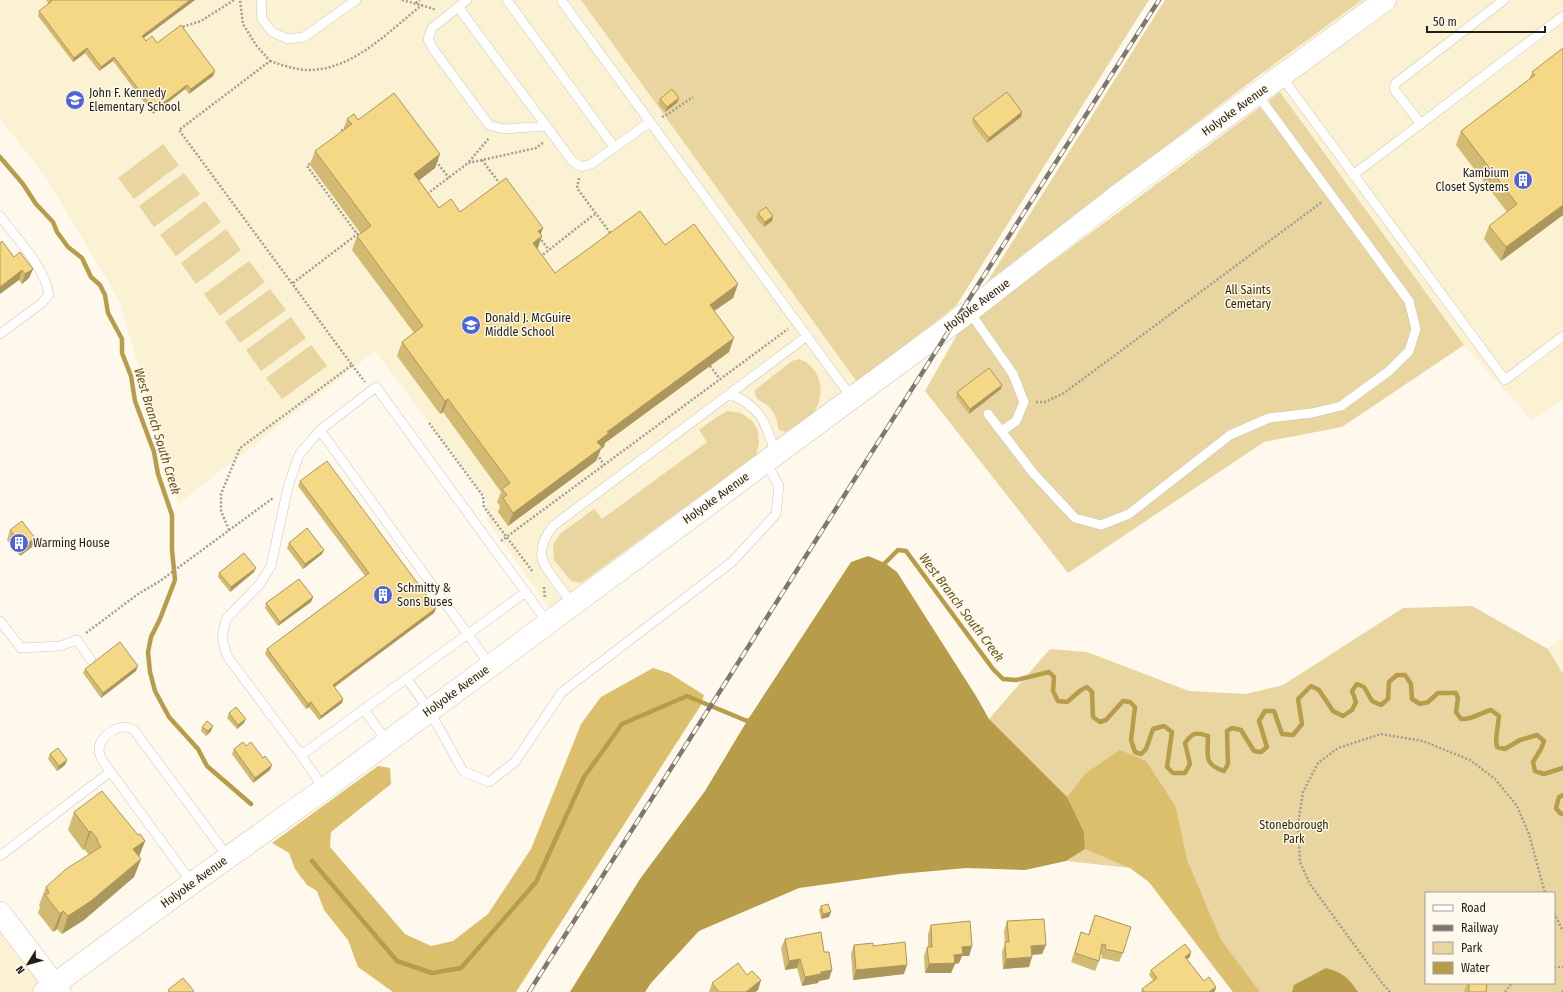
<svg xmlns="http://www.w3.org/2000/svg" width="1563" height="992" font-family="'Fira Sans Condensed',sans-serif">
  <rect width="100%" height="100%" fill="#fef9ec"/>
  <!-- built -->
  <path fill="#fbf1d3" d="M0 0H581L857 382 550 609 487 520 485 496 375 351 178 504 119 300 45 176 0 119Z
    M1362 0H1563V399L1532 421 1464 345 1265 71Z
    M1563 637V674L1548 649Z
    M0 913 60 992H0Z"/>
  <!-- green -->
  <path fill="#e8d59f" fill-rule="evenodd" d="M581 0H1149L956 306 857 382Z
    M1165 0H1362L1265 71 987 282Z
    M1280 92 1464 345 1342 427 1264 442 1068 573 925 391 959 331Z
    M163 144 179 165 134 199 118 178Z
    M184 173 200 194 154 227 139 206Z
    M205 201 221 222 176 256 160 235Z
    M226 229 241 250 196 284 181 263Z
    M249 261 265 282 220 316 204 294Z
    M270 289 286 310 240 343 225 322Z
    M291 317 306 338 261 371 246 350Z
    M311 345 327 366 282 399 266 378Z
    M799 359C819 365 827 392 815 410 811 417 794 426 786 432L779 430C777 422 776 415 771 409 765 402 753 400 755 390L792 361Z
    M727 411 741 413 752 421 758 431 759 443 756 455 581 583 571 581 554 560 553 545 560 534 594 509 602 519 707 442 699 430 714 419Z
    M1472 606 1548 649 1563 674V992H1233L1149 882 1131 868 1066 861 1085 849 1084 832 989 719 1050 649 1087 652 1189 691 1246 694 1283 685 1403 608ZM1426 893H1554V983H1426Z"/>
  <!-- forest -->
  <path fill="#dcbf6d" d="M653 668 669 673 704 695 701 705 516 992H393L358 967 348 940 324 910 317 891 307 885 295 869 289 853 272 843 378 766 390 768 391 784 331 832 330 847 405 934 431 946 453 941 488 914 531 849 581 724 601 697Z
    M1120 750 1146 761 1176 807 1187 860 1221 940 1260 992H1233L1149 882 1130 868 1085 849 1084 832 1067 797 1086 773Z"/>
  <!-- water -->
  <path fill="#b79c49" d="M868 556 885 563 897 572 976 696 989 719 1067 797 1084 832 1085 849 1066 861 1025 870 966 868 900 874 799 888 699 931 651 983 645 992H570L640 879 705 791 747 721 851 562Z
    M1326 968C1343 973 1348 977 1358 992H1292L1294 985Z"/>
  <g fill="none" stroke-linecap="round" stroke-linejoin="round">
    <!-- stream -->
    <path stroke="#b79c49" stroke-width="4.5" d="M0 157 23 184 36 204 53 222 57 232 68 247 82 258 91 277 100 285 105 295 108 313 122 339V353L131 376 135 401 154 452 158 474 172 515V550L175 580 160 619 151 637 148 652 150 672 155 691 169 717 198 749 207 766 251 804
      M882 566 898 550 906 551 993 669 1003 679 1016 680 1049 672 1054 677 1053 691 1058 701 1067 702 1081 690 1087 687 1092 692 1093 717 1100 722 1106 720 1123 701 1130 702 1135 707 1131 740 1135 752 1141 754 1146 749 1153 729 1164 726 1172 732 1167 767 1173 773H1185L1190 764 1185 743C1193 732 1196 732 1208 736 1208 756 1203 764 1224 771L1228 764 1227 731 1232 728 1241 730 1254 751 1261 752 1267 747 1259 721 1265 711H1274L1282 734 1293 735 1302 724 1298 699 1311 686 1319 690 1333 711 1343 716 1352 710 1356 702 1352 691 1357 684 1364 687 1372 701 1381 705 1388 699 1389 682 1397 675H1405L1411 684 1412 699 1420 704 1428 702 1438 693H1456L1458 698 1456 712 1461 719C1472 720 1479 713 1491 710L1499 716 1496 739 1497 747 1505 749 1520 740 1537 735 1544 741 1541 749 1533 762 1535 771 1544 774 1563 768
      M1563 795 1559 797 1556 808 1560 813 1563 814
      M312 861 397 961 432 973 461 968 536 882 584 777 622 724 687 696 747 721 753 719"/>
    <!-- service casing -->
    <g stroke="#cdc5b0" stroke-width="10">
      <path id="service" d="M261 0 262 19 272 32 288 39 304 37 356 0
        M467 0 432 28 428 39 434 50 489 125 503 129 545 126
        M507 0 614 147
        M561 0 852 398
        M458 7 573 162 582 167 591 164 650 122
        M1281 76 1505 380 1563 336
        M1421 124 1396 92 1394 88 1396 83 1504 0
        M1353 175 1563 16
        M0 216C17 239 44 266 49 294L42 303 0 334
        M969 311 1013 374 1024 402 1016 421 1002 431
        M730 394C762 407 766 424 776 455
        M988 414 1034 474 1075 518 1101 525 1129 514 1230 435 1269 418 1312 413 1341 406 1389 371 1409 351 1416 329 1409 301 1257 94
        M320 430 299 455 288 487 271 566 260 584 226 619 222 638 227 656 301 755 324 789
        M573 604C566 595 544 568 542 558 540 546 546 535 553 526L807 336
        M0 621 21 648 60 646 77 640 91 660
        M490 665 320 430 376 387 548 623
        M407 679 429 710 463 771 489 782 515 762 562 692 732 562 776 514 779 486 766 462
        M364 710 387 741
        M301 755 526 592
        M0 856 110 772
        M192 883 102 760C101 757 99 753 99 750 99 735 122 721 134 730L228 857"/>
    </g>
    <!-- tertiary casing -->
    <g stroke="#cdc5b0" stroke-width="23">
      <path id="tertiary" d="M0 913 60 992
        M44 992 192 883 324 789 852 398 955 322 1120 194 1385 0"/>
    </g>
    <!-- path -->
    <path stroke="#a29e93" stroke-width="2.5" stroke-dasharray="2 2" stroke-linecap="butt" d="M402 0 431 8 436 10
      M416 3 420 0
      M179 28 201 21 234 0
      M270 61C282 65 296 70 309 70 353 70 389 31 422 5
      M662 117 668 114 693 97
      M341 134 340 132 346 127
      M482 160 468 163 489 138
      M313 161 307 166 357 234
      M436 161 449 178
      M579 178 577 188 611 234
      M500 184 482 160 536 148 544 142
      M427 194 468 163
      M539 237 549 250
      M540 257 596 213
      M293 283 360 232
      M352 365 365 382
      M710 366 720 379
      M1036 402H1045L1064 393 1322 202
      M429 423 483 496 484 507 533 572
      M597 454 604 465
      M229 530 221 511V494L240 448 352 365 179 130 270 61 256 45 243 24 240 0
      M501 541 788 329
      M544 587 545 598
      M86 633 138 594 160 581 273 498
      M1554 913 1563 931
      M1554 967H1563
      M1390 992 1382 983 1310 884 1300 862 1298 824 1303 792 1318 763 1338 748 1381 734 1423 741 1470 760 1495 779 1517 806 1529 834 1545 893
      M1505 992 1512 983
      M1562 992 1563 991"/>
    <!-- service -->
    <use href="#service" stroke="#fff" stroke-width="9"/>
    <!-- tertiary -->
    <use href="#tertiary" stroke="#fff" stroke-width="22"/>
    <!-- rail casing -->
    <g stroke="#7c786f" stroke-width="4.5">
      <path id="rail" d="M529 992 1159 0"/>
    </g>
    <!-- rail -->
    <use href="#rail" stroke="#fef9ec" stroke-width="3" stroke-dasharray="9" stroke-linecap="butt"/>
  </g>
  <!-- wall -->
  <path fill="#d2ba72" d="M46 0H195L144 38 146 41 157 43 215 71 213 76 189 94 185 89 153 114 113 61 99 71 85 53 73 62 38 16 39 11 49 4Z
    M1563 48V215L1501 261 1484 239 1489 226 1507 212 1456 145 1461 131 1529 80 1532 72Z
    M679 98 677 103 665 112 658 104 660 99Z
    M1021 117 987 143 972 123 973 118Z
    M347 119 358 120 440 154 435 168 419 180 439 208 460 212 541 234 542 236 537 250 555 273 665 245 738 284 733 298 714 311 729 352 605 443 604 447 601 449 596 461 508 526 498 512 500 506 497 502 501 492 443 412 440 414 397 356 402 342 414 333 352 250 357 236 361 234 310 165 315 151 343 131Z
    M758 213 773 216 772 221 764 227 756 218Z
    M14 257 33 269 29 278 22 284 19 280Z
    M1001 389 969 414 956 397 957 392Z
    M300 481 436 608 434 613 335 687 342 703 319 720 309 707 306 709 265 654 267 649 365 576 298 486Z
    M10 530 32 547 20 556 7 540Z
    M289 543 322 554 303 569 287 548Z
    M254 572 230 592 218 577 219 573Z
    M313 597 311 602 278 626 265 608 266 603Z
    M85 669 136 671 101 698 83 673Z
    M229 713 244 723 237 729 227 718Z
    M202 727 211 731 206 736 201 731Z
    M246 746 263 758 272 765 270 770 253 783 232 754 234 749Z
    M50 754 67 760 65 765 57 771 48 759Z
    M74 812 138 835 145 841 139 857 141 859 134 877 84 920 62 934 57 929 53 932 38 913 40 907 39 905 46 887 89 855 84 849 83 850 68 830Z
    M821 906 831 912 829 917 821 919 819 910Z
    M1095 915 1123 953 1119 962 1101 958 1102 955 1100 954 1099 961 1095 971 1071 962 1081 932 1088 935Z
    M1007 921 1046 945 1042 954 1032 955 1029 967 1003 969 1002 952 1005 943 1004 931Z
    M931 925 972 946 969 956H962L959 963 955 964 951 973H925L924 956 927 947H928V934Z
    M785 939 824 952 832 970 829 979 819 981 818 983 802 986 797 968 785 970 781 948Z
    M854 945 873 946 904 974 853 980 851 954Z
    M1190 957 1187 959 1204 981 1216 987 1215 991 1214 992H1141L1142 989 1153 980 1149 975 1151 970Z
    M747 975 761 980 758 990 755 992H709L712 983Z
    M1467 983H1487L1486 992H1464Z"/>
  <!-- shaded-wall -->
  <path fill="#ab975d" d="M190 0H195L141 40 142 36Z
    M87 48 85 53 73 62 74 58Z
    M114 57 113 61 99 71 101 67Z
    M215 71 213 76 189 94 191 89Z
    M187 85 185 89 153 114 154 110Z
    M679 98 677 103 665 112 667 107Z
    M1022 112 1021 117 987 143 989 138Z
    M440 154 435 168 409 188 414 174Z
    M1563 205V215L1501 261 1506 247Z
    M773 216 772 221 764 227 765 222Z
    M543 228 539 239 542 236 537 250 533 243 538 231Z
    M33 269 29 278 22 284 25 274Z
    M22 270 19 280 0 294V287Z
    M738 284 733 298 704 318 710 305Z
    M734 338 729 352 605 443 604 447 601 449 596 461 508 526 513 513 607 432Z
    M1002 385 1001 389 969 414 970 409Z
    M448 399 443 412 440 414 445 401Z
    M35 538 32 547 20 556 23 547Z
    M324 550 322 554 303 569 305 564Z
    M256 568 254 572 230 592 231 587Z
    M313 597 311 602 278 626 280 622Z
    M436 608 434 613 331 689 333 685Z
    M138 666 136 671 101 698 103 693Z
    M343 699 342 703 319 720 321 716Z
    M311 702 309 707 306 709 308 704Z
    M246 719 244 723 237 729 238 725Z
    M213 726 211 731 206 736 208 731Z
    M67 760 65 765 57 771 59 766Z
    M272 765 270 770 253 783 255 778Z
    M91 831 84 849 83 850 89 832Z
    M145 841 138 859 133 849Z
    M141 859 134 877 84 920 62 934 68 916Z
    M63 911 57 929 53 932 60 914Z
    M831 912 829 917 821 919 823 914Z
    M1046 945 1042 954 1028 955 1031 946Z
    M972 946 969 956H962L959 963 955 964 951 973H925L929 964 962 947Z
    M1191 952 1190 957 1184 962 1185 957Z
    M1032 957 1029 967 1003 969 1006 959Z
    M800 959 797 968 785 970 789 961Z
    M907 965 904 974 853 980 856 970Z
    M832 970 829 979 819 981 818 983 802 986 805 977 821 972Z
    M761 980 758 990 755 992H746Z
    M1216 987 1215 991 1214 992H1209Z"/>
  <!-- building -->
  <path fill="#f4d885" stroke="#ab975d" d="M51 0H190L142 36 146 41 152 36 157 43 181 25 215 71 191 89 187 85 154 110 114 57 101 67 87 48 74 58 39 11 52 1Z
    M1563 48V205L1506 247 1489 226 1517 204 1461 131 1535 75 1532 72Z
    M672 89 679 98 667 107 660 99Z
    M1007 92 1022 112 989 138 973 118Z
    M394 93 440 154 414 174 439 208 451 199 460 212 506 178 543 228 538 231 542 236 533 243 555 273 640 211 665 245 694 224 738 284 710 305 734 338 607 432 609 433 597 442 602 447 513 513 503 498 507 495 502 489 510 483 448 399 445 401 402 342 423 326 357 236 371 226 315 151 352 124 347 119 354 114 358 120Z
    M766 207 773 216 765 222 758 213Z
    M2 241 14 257 20 252 33 269 25 274 22 270 0 287V243Z
    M989 368 1002 385 970 409 957 392Z
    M327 461 436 608 333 685 343 699 321 716 311 702 308 704 267 649 369 573 300 481Z
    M22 521 35 538 23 547 10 530Z
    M307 528 324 550 305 564 289 543Z
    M244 553 256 568 231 587 219 573Z
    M299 579 313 597 280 622 266 603Z
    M120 642 138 666 103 693 85 669Z
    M236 707 246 719 238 725 229 713Z
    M207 721 213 726 208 731 202 727Z
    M243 742 246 746 251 742 263 758 265 756 272 765 255 778 234 749Z
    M58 748 67 760 59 766 50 754Z
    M102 791 138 835 140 834 145 841 133 849 141 859 91 901 68 916 63 911 60 914 45 895 49 893 46 887 66 869 101 847 97 841 98 840 91 831 89 832 74 812Z
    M828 904 831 912 823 914 821 906Z
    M1095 915 1131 927 1123 953 1105 949 1106 945 1102 944 1099 961 1075 953 1081 932 1089 935Z
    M1044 919 1046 945 1031 946 1032 957 1006 959 1005 942H1009L1007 921Z
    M970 921 972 946 962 947 963 954 954 955 955 963 929 964 927 947H932L931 925Z
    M821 932 824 952H829L832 970 821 972V974L805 977 800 959 789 961 785 939Z
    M905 942 907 965 856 970 854 945 873 943V946Z
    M1185 944 1191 952 1185 957 1204 981 1209 977 1216 987 1209 992H1144L1142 989 1157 978 1151 970Z
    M738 963 747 975 752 971 761 980 746 992H719L712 983Z
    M183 978 194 991 192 992H169L168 990Z
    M1469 983H1487L1486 992H1469Z"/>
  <!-- icons -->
  <defs>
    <g id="school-disc" transform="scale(1)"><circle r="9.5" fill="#4d64d9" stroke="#fef9ec"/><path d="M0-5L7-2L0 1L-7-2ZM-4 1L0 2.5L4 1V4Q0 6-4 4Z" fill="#fff"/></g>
    <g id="building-disc" transform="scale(1)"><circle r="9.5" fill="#4d64d9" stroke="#fef9ec"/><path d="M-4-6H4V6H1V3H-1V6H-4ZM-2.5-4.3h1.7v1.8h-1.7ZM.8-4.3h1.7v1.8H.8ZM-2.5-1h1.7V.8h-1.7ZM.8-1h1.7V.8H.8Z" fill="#fff"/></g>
  </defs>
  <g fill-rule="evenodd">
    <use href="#school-disc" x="75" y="100"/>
    <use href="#building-disc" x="1523" y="180"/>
    <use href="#school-disc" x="471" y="325"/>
    <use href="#building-disc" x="19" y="543"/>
    <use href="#building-disc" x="383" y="595"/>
  </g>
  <g text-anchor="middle" stroke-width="3" stroke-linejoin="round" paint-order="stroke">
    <!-- poi labels -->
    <g font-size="12" fill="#211e17" stroke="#fef9ec" text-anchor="start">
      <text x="89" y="97">John F. Kennedy<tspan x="89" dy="14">Elementary School</tspan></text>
      <text x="1509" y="177" text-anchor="end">Kambium<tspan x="1509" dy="14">Closet Systems</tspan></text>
      <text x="485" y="322">Donald J. McGuire<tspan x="485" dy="14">Middle School</tspan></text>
      <text x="33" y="547">Warming House</text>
      <text x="397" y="592">Schmitty &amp;<tspan x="397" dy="14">Sons Buses</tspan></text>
    </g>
    <!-- street labels -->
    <g font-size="12" fill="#211e17" stroke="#fef9ec">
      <text transform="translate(1235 110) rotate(-36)" y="4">Holyoke Avenue</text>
      <text transform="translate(977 305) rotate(-37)" y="4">Holyoke Avenue</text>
      <text transform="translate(716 498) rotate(-36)" y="4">Holyoke Avenue</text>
      <text transform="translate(456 691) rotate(-36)" y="4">Holyoke Avenue</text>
      <text transform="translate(194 882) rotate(-36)" y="4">Holyoke Avenue</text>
    </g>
    <!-- park labels -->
    <g font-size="12" fill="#352a04" stroke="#fef9ec">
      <text x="1248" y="294">All Saints<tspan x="1248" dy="14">Cemetary</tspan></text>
      <text x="1294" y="829">Stoneborough<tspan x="1294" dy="14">Park</tspan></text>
    </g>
    <!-- water labels -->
    <g font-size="13" font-style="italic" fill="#685416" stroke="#fef9ec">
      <text transform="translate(158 431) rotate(73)" y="5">West Branch South Creek</text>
      <text transform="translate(962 607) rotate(53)" y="5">West Branch South Creek</text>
    </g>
  </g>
  <!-- legend -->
  <rect x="1425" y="892" width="130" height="92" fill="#fef9ec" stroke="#a6a197"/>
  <rect x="1433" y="905" width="20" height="6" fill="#ffffff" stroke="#a6a197"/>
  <text x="1461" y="912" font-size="12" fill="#211e17">Road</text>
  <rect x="1433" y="925" width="20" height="6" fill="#7c786f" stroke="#a6a197"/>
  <text x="1461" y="932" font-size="12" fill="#211e17">Railway</text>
  <rect x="1433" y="942" width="20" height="12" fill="#e8d59f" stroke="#a6a197"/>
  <text x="1461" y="952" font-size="12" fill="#211e17">Park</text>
  <rect x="1433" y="962" width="20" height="12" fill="#b79c49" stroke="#a6a197"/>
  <text x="1461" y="972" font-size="12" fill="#211e17">Water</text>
  <!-- north arrow -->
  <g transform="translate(28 964) rotate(233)" stroke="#fef9ec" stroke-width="3" paint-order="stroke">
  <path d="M0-3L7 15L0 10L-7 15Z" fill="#211e17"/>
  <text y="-6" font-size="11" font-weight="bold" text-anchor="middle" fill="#211e17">N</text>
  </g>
  <!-- scale -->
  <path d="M1427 26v6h118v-6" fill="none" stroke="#211e17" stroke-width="2"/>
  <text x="1433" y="26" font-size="12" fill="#211e17" stroke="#fef9ec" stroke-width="3" paint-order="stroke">50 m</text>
</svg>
